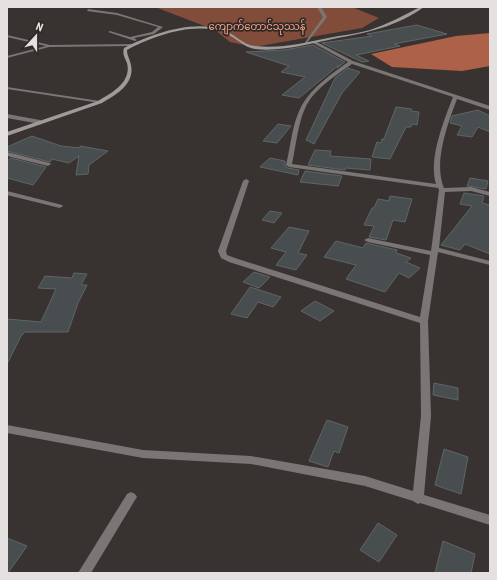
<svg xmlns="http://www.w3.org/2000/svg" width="497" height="580" font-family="'Roboto Condensed','Noto Sans Myanmar',sans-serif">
  <rect width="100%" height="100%" fill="#383331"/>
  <!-- green -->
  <path fill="#824c3a" d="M155 7H352L379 18 362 28 254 47 230 42 215 30Z"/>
  <!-- water -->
  <path fill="#ac6148" d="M490 33V66L462 71 392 67 371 54 456 36Z"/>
  <!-- building -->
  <path fill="#484e4f" stroke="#5f6566" d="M417 25 447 34 394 44 400 46 356 55 369 61 362 62 322 43 372 36 367 34Z
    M313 45 345 62 337 68 339 65 299 98 282 95 305 77 281 72 289 66 246 52 284 50Z
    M348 68 360 72 342 93 314 144 306 140 335 78Z
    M396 107 412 109 411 111 419 112 417 125 412 124 411 127H406L390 159 372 157 377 142 381 143 382 139H384Z
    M478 110 490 116V132L478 127 472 137 457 135 462 126 450 123 452 116Z
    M278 124 291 126 277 143 263 141Z
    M32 136 61 146 80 148V146L108 151 89 165 88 174 76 175 79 156 69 163 52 159 50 162 7 151V147Z
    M315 150 331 151 330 156 371 159 370 170 346 168 345 170 308 165Z
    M11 158 46 167 33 185 7 178V161Z
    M270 158 285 161V166L288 168 299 170 298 175 260 167Z
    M305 171 342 176 338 186 300 182Z
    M470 178 488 181 486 189 467 186Z
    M464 193 484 196 482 203 490 205V254L465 244 460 250 441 245 472 206 460 204Z
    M390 196 412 199 405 222 393 220 386 240 369 237 374 226 364 225 372 208H374L378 199 389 201Z
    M270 211 282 213 274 223 262 220Z
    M289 227 309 231 298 253 307 255 296 270 276 265 286 252 271 248Z
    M336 241 363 248 366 243 397 250 396 253 411 258 406 262 420 268 409 278 399 273 385 292 346 279 356 265 324 257Z
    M254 272 270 277 259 288 243 282Z
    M74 273 87 274 81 285H87L78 303 68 332H25L21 336 7 364V319L41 322 56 289 38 288 45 276 72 278Z
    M250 287 281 297 273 307 258 302 247 318 231 314Z
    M315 301 334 311 320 321 301 311Z
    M434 383 458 388V400L433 395Z
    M327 420 348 427 339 453 334 451 328 467 309 461Z
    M444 449 468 457 461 494 435 485Z
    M378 523 397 535 379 562 360 550Z
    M7 538 27 546 8 573H7Z
    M443 541 475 554 471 573H435Z"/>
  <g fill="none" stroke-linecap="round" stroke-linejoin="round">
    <!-- street -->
    <path fill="#797675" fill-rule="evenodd" d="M317 7H321L327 17 306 44H304L323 17Z
      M88 9 117 13 163 27 154 34 134 38 137 40 135 41 108 32 110 31 130 37 152 32 158 27 117 15 87 11Z
      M7 35 50 45 132 44 134 45 132 46 49 47 7 58V56L46 46 7 37Z
      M313 41H315L353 61 490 106V110L457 99C448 123 433 163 444 188L471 187 490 192V196L471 191 445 192 439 248 490 261V265L438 252 428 321 431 416 424 495 490 515V525L420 503 418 504 413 501 365 486 251 464 143 458 7 433V425L143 450 251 456 365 476 413 491 421 416 420 323 229 262 221 258 218 251 243 181 246 179 248 180 249 181 226 251 227 255 235 258 420 317 430 255 368 242 364 240 368 238 431 251 439 190 438 188 289 167 286 165C291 145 292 123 302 105 313 86 332 74 348 62L313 43ZM352 64 453 97C444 120 428 160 436 184L292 164C297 142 298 116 311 98 322 84 338 74 352 64Z
      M7 87 100 101 102 102 100 103 7 89Z
      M7 114 40 120 43 122 40 124 7 118Z
      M7 152 50 163 51 164 48 166 7 156Z
      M7 191 62 205 63 206 60 208 7 195Z
      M131 492 135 494 137 497 135 500 91 573H78L127 494Z"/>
    <!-- secondary -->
    <path fill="#9f9b99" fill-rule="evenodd" d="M420 7H424C397 27 365 33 333 39 307 44 281 52 255 49 243 47 237 38 226 34 197 20 153 36 127 50 127 56 130 59 131 65 135 84 116 95 102 103L7 136V132L98 101C112 93 132 82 127 63 125 58 122 54 124 48 151 34 193 19 223 30 235 34 243 45 255 46 280 49 304 43 328 38 342 35 356 34 370 30 387 24 403 16 420 7Z"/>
  </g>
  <g text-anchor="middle" stroke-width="3.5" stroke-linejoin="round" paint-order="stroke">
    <!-- far-park labels -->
    <g font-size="10" fill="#fca78c" stroke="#2e2927">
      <text x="257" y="30">ကျောက်တောင်သုဿန်</text>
    </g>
  </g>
  <!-- border -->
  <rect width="497" height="580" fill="none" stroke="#e4e1e0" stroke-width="16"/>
  <!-- north arrow -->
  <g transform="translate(36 36) rotate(21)" stroke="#2e2927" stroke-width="3" paint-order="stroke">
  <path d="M0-3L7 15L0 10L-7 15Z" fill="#e4e1e0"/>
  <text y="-6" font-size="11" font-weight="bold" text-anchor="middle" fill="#e4e1e0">N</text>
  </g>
</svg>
